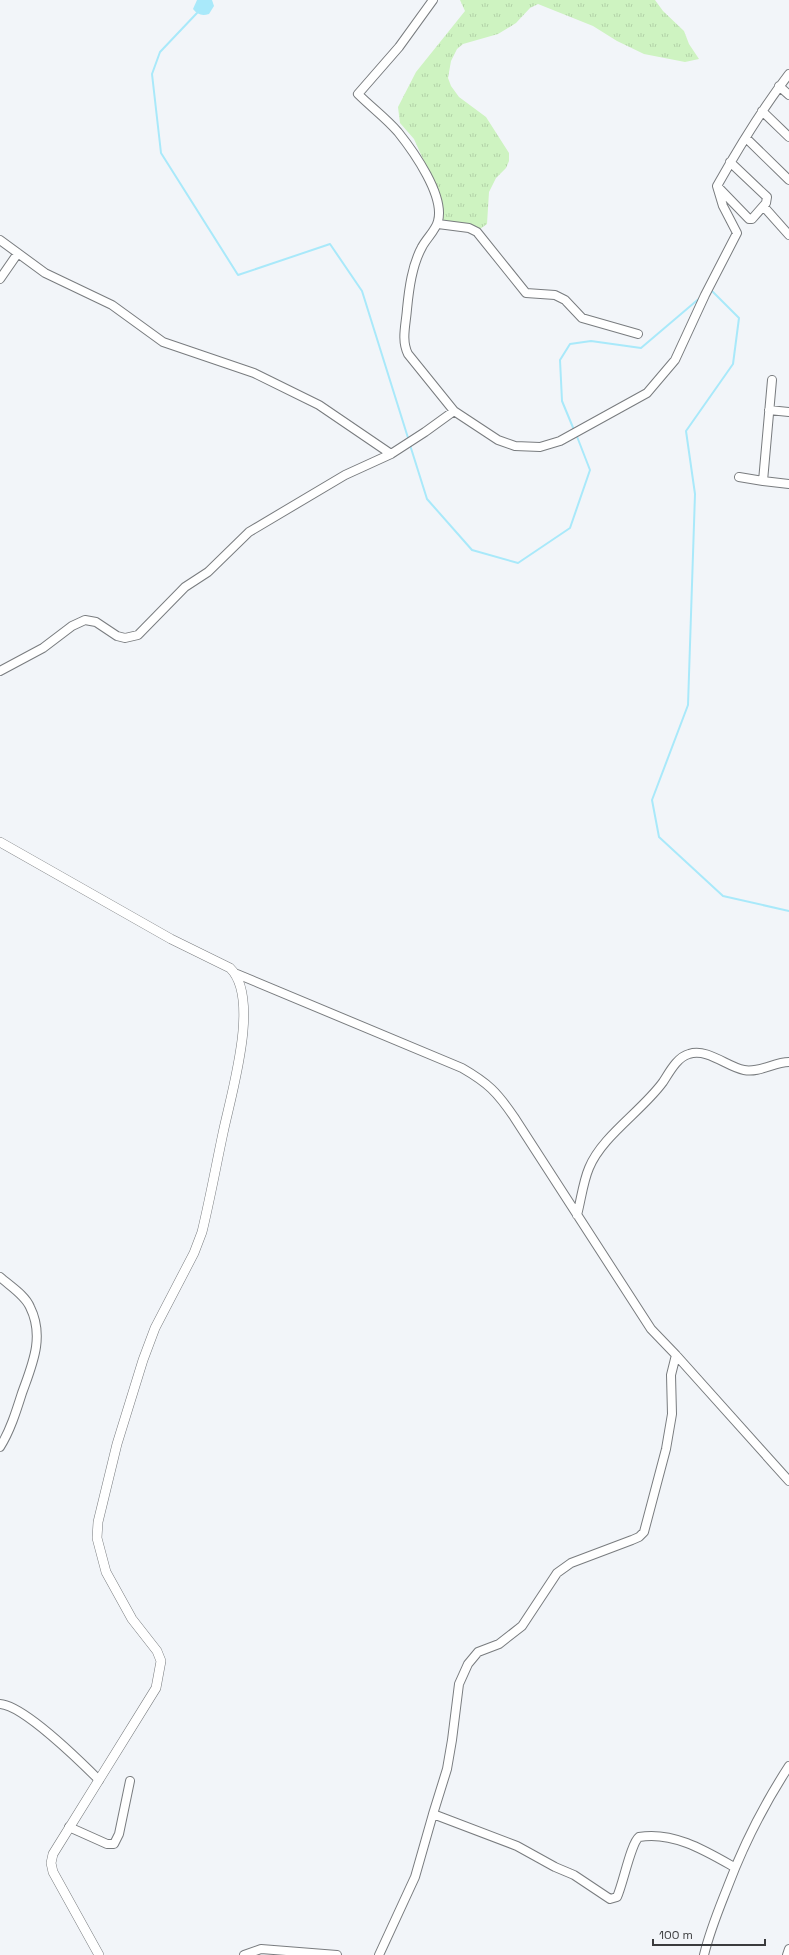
<svg xmlns="http://www.w3.org/2000/svg" width="789" height="1955" font-family="'Space Grotesk',sans-serif">
  <defs>
    <pattern id="grass-tufts" width="24" height="20" patternUnits="userSpaceOnUse"><rect width="24" height="20" fill="#cef3c1"/><path d="M3 7l-1-3M5 7V3M7 7l1-3M15 17l-1-3M17 17v-4M19 17l1-3" fill="none" stroke="#b2d1a7"/></pattern>
  </defs>
  <rect width="100%" height="100%" fill="#f2f5f9"/>
  <!-- grass -->
  <path fill="url(#grass-tufts)" d="M460 0H655L663 11 684 31 689 44 699 59 685 62 644 54 617 41 593 26 538 4 530 8 516 23 498 34 463 44 457 49 451 61 448 78 451 86 459 97 486 117 509 153V161L506 168 496 178 489 192 487 224 480 229 442 220 440 197 414 139 400 123 398 107 416 72 465 11Z"/>
  <!-- water -->
  <path fill="#a9e9fa" d="M197 0H212L214 6 209 14C202 16 198 15 193 9Z"/>
  <g fill="none" stroke-linecap="round" stroke-linejoin="round">
    <!-- stream -->
    <path stroke="#a9e9fa" stroke-width="2" d="M197 13 160 52 152 74 161 153 238 275 330 244 362 291 409 441
      M711 290 739 318 733 364 686 431 695 494 688 705 652 800 659 837 723 896 789 911
      M574 430 562 401 560 360 570 344 591 341 641 348 701 297
      M410 445 427 499 472 550 518 563 570 528 590 470 576 434"/>
    <!-- minor casing -->
    <g stroke="#797c7f" stroke-width="10">
      <path id="minor" d="M433 0 399 47 358 94C371 107 386 118 398 132 414 152 445 196 438 221 436 230 426 239 422 247 412 265 409 289 407 309 406 324 401 340 408 354L454 411
        M779 86 789 95
        M762 111 789 137
        M746 138 789 180
        M718 187 749 219H752L766 203 767 197 730 162
        M765 208 789 235
        M438 224 469 228 477 232 526 293 555 295 565 300 582 318 638 334
        M0 240 45 273 112 305 163 342 254 373 319 405 391 454
        M0 279 18 253
        M772 380 763 481 789 484
        M769 410 789 412
        M739 477 763 481
        M0 671 43 648 72 626 85 620 96 622 117 636 125 638 138 635 185 587 208 572 249 532 345 475 391 454 425 432 454 411 498 440 515 446 540 447 560 441 647 393 675 360 705 295 737 233 723 206 717 186C739 147 762 109 789 74
        M237 974 462 1068C488 1083 497 1092 514 1117L651 1329 676 1355
        M577 1215C581 1200 583 1182 589 1168 602 1136 642 1111 663 1082 669 1073 677 1057 689 1054 708 1048 727 1067 744 1070 760 1073 774 1062 789 1062
        M0 1277C10 1286 25 1295 30 1307 45 1337 32 1365 22 1393 16 1412 10 1431 0 1447
        M0 1704C23 1705 81 1762 99 1780
        M69 1827 107 1844H114L119 1834 130 1781
        M734 1867C706 1851 673 1831 639 1837 631 1843 623 1884 617 1897L610 1899 574 1875 555 1867 517 1846 433 1814 447 1769 452 1740 459 1684 468 1664 478 1652 499 1644 522 1626 557 1573 571 1563 632 1540 639 1537 644 1532 666 1449 672 1414 671 1375 676 1355 789 1481
        M244 1955 261 1949 337 1955
        M379 1955 415 1877 433 1814
        M704 1955C710 1930 719 1909 728 1886 745 1841 763 1806 789 1766
        M787 1955 789 1949"/>
    </g>
    <!-- tertiary casing -->
    <g stroke="#797c7f" stroke-width="10">
      <path id="tertiary" d="M0 842 171 939 230 968C261 998 231 1094 223 1133 216 1166 210 1199 202 1232L194 1253 155 1328 143 1360 117 1444 98 1522 97 1538 106 1572 132 1619 157 1651 161 1661 156 1688 53 1854 51 1863 53 1872 99 1955"/>
    </g>
    <!-- minor -->
    <use href="#minor" stroke="#fff" stroke-width="8"/>
    <!-- tertiary -->
    <use href="#tertiary" stroke="#fff" stroke-width="9"/>
  </g>
  <!-- scale -->
  <path d="M653 1939v6h112v-6" fill="none" stroke="#3a3b3d" stroke-width="2"/>
  <text x="659" y="1939" font-size="12" fill="#3a3b3d" stroke="#f2f5f9" stroke-width="3" paint-order="stroke">100 m</text>
</svg>
